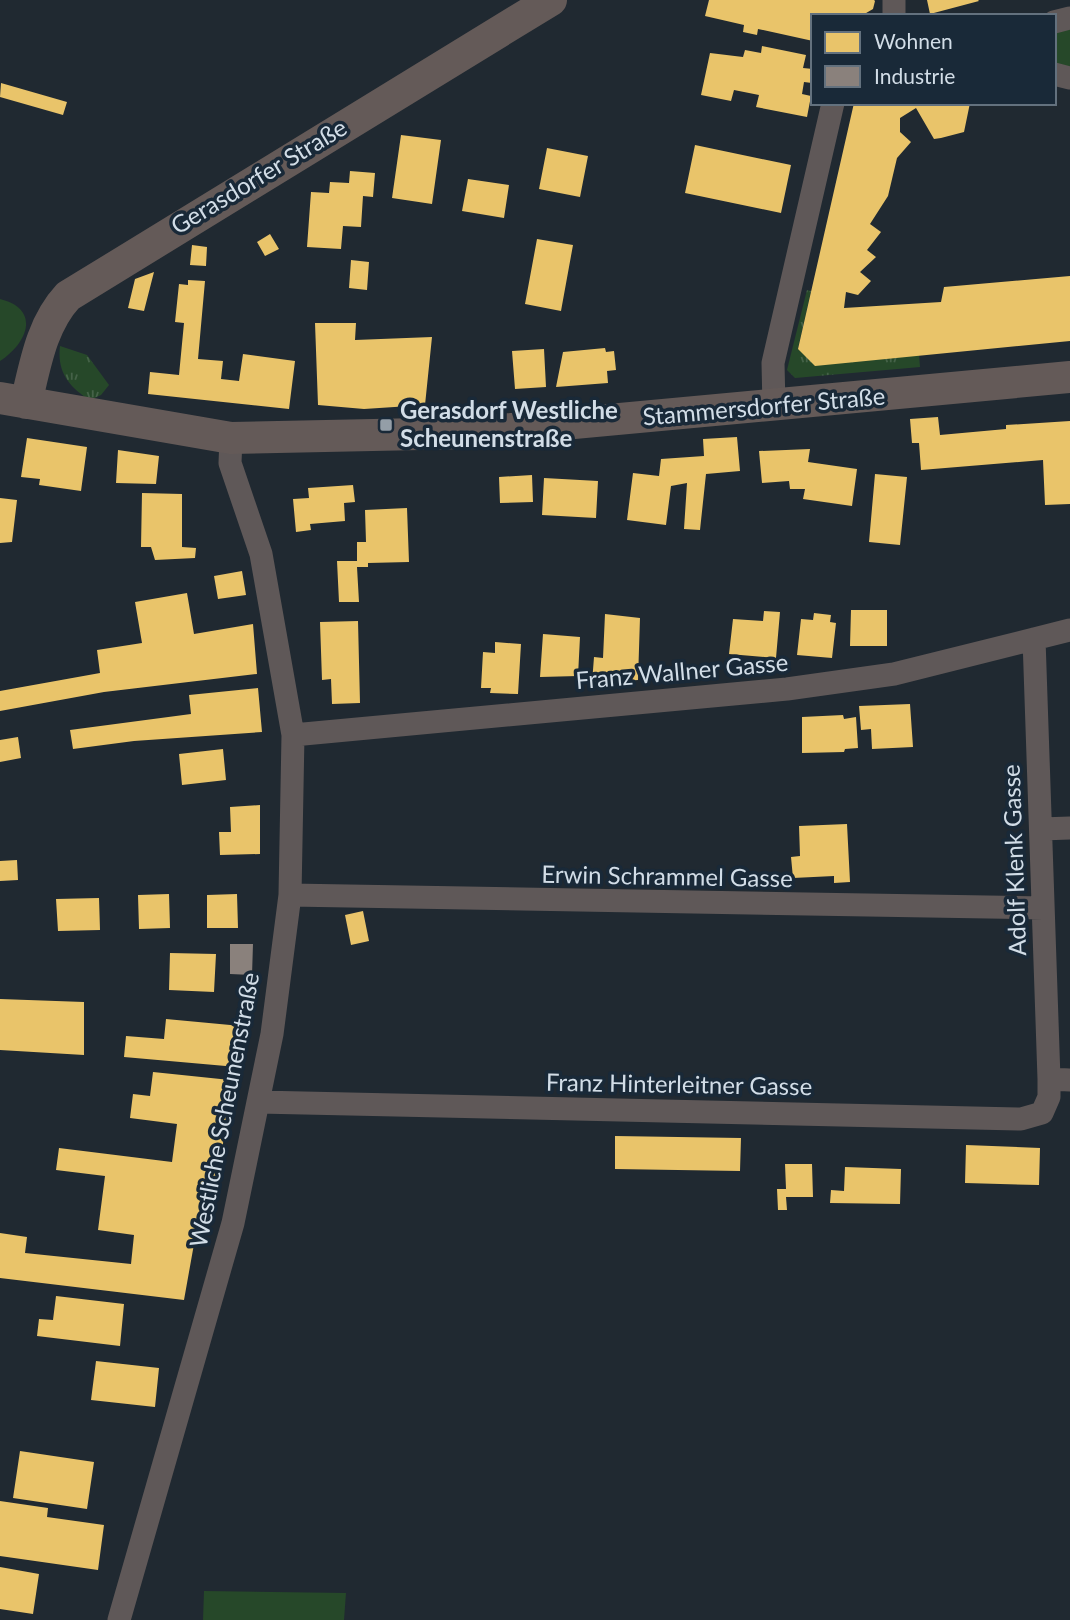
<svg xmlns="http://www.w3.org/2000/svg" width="1070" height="1620" font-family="Lato,sans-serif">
  <defs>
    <pattern id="grass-tufts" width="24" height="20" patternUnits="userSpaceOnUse" patternTransform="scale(1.75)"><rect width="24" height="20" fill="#264829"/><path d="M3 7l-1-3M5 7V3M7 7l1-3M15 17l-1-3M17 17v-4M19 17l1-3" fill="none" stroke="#456248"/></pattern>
  </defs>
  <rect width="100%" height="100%" fill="#202931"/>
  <!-- grass -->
  <path fill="url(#grass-tufts)" d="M807 290 811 291 798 348 815 365 919 355 920 367 795 378 787 370Z
    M60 346 87 355 109 385 101 395 90 400C69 387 57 372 60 346Z"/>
  <!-- park -->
  <path fill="#264829" d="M1070 29V67L1054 63V33Z
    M0 299C41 309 28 343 0 361Z
    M204 1591 346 1593 344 1620H203Z"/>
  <!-- homes -->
  <path fill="#e9c46a" d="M709 0H874L875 1 873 9 861 16H813V41L758 29 757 35 743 32 744 25 705 16Z
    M927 0H978L979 1 930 14Z
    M762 46 806 55 803 68 813 69 812 83 804 82 802 94 811 96 807 117 756 107 759 95 734 90 731 101 701 95 710 53 743 57 745 50 761 53Z
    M1 83 67 102 63 115 0 97Z
    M854 103H970L964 132 941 138 934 139 916 108 900 118V132L911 142 897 158 888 196 870 224 881 232 867 250 876 257 860 272 871 281 858 295 846 292 844 308 941 302 944 287 1070 276V341L815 366 798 349Z
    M401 135 441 140 432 204 392 198Z
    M695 145 791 165 781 213 685 193Z
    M547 148 588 156 580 197 539 189Z
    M350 171 375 173 373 197 363 196 361 227 343 226 341 249 307 247 311 192 329 193 330 182 349 183Z
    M468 179 509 185 504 218 462 211Z
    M270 234 279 249 265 256 257 242Z
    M537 239 573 245 561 311 525 304Z
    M192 245 207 247 206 266 190 265Z
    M351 260 369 262 367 290 349 288Z
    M154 272 144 311 128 308 135 279Z
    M188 280 205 281 198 359 223 361 221 379 239 381 243 354 295 361 289 409 148 394 150 372 179 375 184 323 175 322 179 284 188 285Z
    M315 323H356L355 340 432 337 425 405 364 409 318 405Z
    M605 348 606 352 614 351 616 370 607 371 608 383 556 387 563 352Z
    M544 349 546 387 515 389 512 351Z
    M938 417 940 435 1006 429V425L1070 421V504L1045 505 1043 460 921 470 919 443H912L910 419Z
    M737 437 740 471 706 474 700 530 684 529 687 483 671 486 666 525 627 520 633 473 659 476 661 459 704 456 703 439Z
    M27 438 87 447 81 491 39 485 40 479 21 477Z
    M810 449 808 462 857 469 852 506 803 499 805 489H790L789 481 762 483 759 451Z
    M118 450 159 456 156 484 116 483Z
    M875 474 907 477 900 545 869 542Z
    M532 475 533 502 500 503 499 477Z
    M544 478 598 481 596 518 542 515Z
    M353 485 355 502 344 503 345 521 310 524 311 530 296 532 293 499 309 498 308 488Z
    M142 493 182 494V547L196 548 195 558 155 560 151 547H141Z
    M0 498 17 500 12 542 0 543Z
    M407 508 409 562 368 563V567H357L359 602H339L337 561H357V542H366L365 510Z
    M242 571 246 595 218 599 214 576Z
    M187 593 194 634 253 624 257 674 104 692 0 711V691L100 673 97 650 142 643 135 602Z
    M851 610H887V646H850Z
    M764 611 780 612 776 658 729 654 733 619 763 621Z
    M814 613 831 615 830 622 836 623 832 658 797 655 801 619 813 620Z
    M605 614 640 618 638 680 592 683 594 657 603 658Z
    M358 621 360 703 332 704 331 679 322 680 320 622Z
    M543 634 580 637 578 676 540 677Z
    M495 642 521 644 518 694 490 693 491 688H481L483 652 495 653Z
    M258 688 262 732 134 741 73 749 70 730 191 714 189 695Z
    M910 704 913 747 872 749 871 729 861 730 859 706Z
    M843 715 844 719 856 717 858 748 845 749 844 752 802 753V717Z
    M18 737 21 758 0 762V740Z
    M223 749 226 780 182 785 179 754Z
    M260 805V854L220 855 219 832H231L230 807Z
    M847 824 850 882 834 883V876L793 878 791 857 800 856 799 826Z
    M17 860 18 880 0 881V861Z
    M169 894 170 928 139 929 138 895Z
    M237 894 238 928H207V895Z
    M99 898 100 930 58 931 56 899Z
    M363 911 369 941 351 945 345 915Z
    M170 953 216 954 214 992 169 990Z
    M0 999 84 1002V1055L0 1050Z
    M166 1019 241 1026 237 1067 124 1057 126 1036 164 1039Z
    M153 1072 230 1080 218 1189 209 1188 202 1245 194 1244 184 1300 0 1278V1233L27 1237 25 1253 131 1264 134 1235 98 1230 105 1176 56 1170 59 1148 172 1162 177 1124 130 1118 133 1094 150 1096Z
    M615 1136 741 1138 740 1171 615 1169Z
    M966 1145 1040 1148 1039 1185 965 1183Z
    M785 1164H812L813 1197H786L787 1210H778L777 1189H786Z
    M845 1167 901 1169 900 1204 830 1203 831 1190 844 1191Z
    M56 1296 124 1304 120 1346 37 1336 39 1319 53 1320Z
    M96 1361 159 1368 155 1407 91 1400Z
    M20 1451 94 1462 87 1509 13 1498Z
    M0 1501 48 1508 47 1517 104 1525 98 1570 0 1556Z
    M0 1567 39 1574 33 1614 0 1609Z"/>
  <!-- industry -->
  <path fill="#8a817c" d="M230 944H253L252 975 230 974Z"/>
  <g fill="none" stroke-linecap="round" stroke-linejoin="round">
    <!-- minor -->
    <path stroke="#5f5858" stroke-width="23" d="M894 0V16
      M1054 22 1070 18
      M1054 74 1070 78
      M774 407 773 363 833 103
      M1034 639 1049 1079
      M293 735 787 689 894 674 1070 630
      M1041 829 1070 828
      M290 895 1043 908
      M258 1102 1021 1119 1042 1113 1049 1097V1079L1070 1080
      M119 1620 233 1223 272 1034 290 895 293 735 261 554 230 463 231 438"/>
    <!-- secondary -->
    <path stroke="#645a58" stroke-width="32" d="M0 398 231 438 468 433 1070 377
      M26 403C35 366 41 325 68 296L551 0"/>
  </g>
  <!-- markers -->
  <rect fill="#949ea7" stroke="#192938" stroke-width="2.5" x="379" y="418" width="14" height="14" rx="3.5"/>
  <g text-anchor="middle" stroke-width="7" stroke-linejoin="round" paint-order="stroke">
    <!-- street labels -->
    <g font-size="24" fill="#d2dde7" stroke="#192938">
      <text transform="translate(259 177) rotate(-31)" y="8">Gerasdorfer Straße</text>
      <text transform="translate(764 407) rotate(-5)" y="8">Stammersdorfer Straße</text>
      <text transform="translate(682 672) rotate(-5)" y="8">Franz Wallner Gasse</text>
      <text transform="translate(1015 860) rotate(-92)" y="8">Adolf Klenk Gasse</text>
      <text transform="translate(667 877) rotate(1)" y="8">Erwin Schrammel Gasse</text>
      <text transform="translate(679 1085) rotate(1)" y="8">Franz Hinterleitner Gasse</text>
      <text transform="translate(225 1110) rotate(-79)" y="8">Westliche Scheunenstraße</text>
    </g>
    <!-- poi labels -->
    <g font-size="24" font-weight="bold" fill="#d2dde7" stroke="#192938" text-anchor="start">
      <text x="400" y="419">Gerasdorf Westliche<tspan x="400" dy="28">Scheunenstraße</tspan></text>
    </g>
  </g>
  <!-- legend -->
  <rect x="811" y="14" width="245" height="91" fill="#192938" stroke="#63717e" stroke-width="2"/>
  <rect x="825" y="32" width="35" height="21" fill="#e9c46a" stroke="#63717e" stroke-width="2"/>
  <text x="874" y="49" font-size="21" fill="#d2dde7">Wohnen</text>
  <rect x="825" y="66" width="35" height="21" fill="#8a817c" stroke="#63717e" stroke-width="2"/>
  <text x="874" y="84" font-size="21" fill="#d2dde7">Industrie</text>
</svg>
